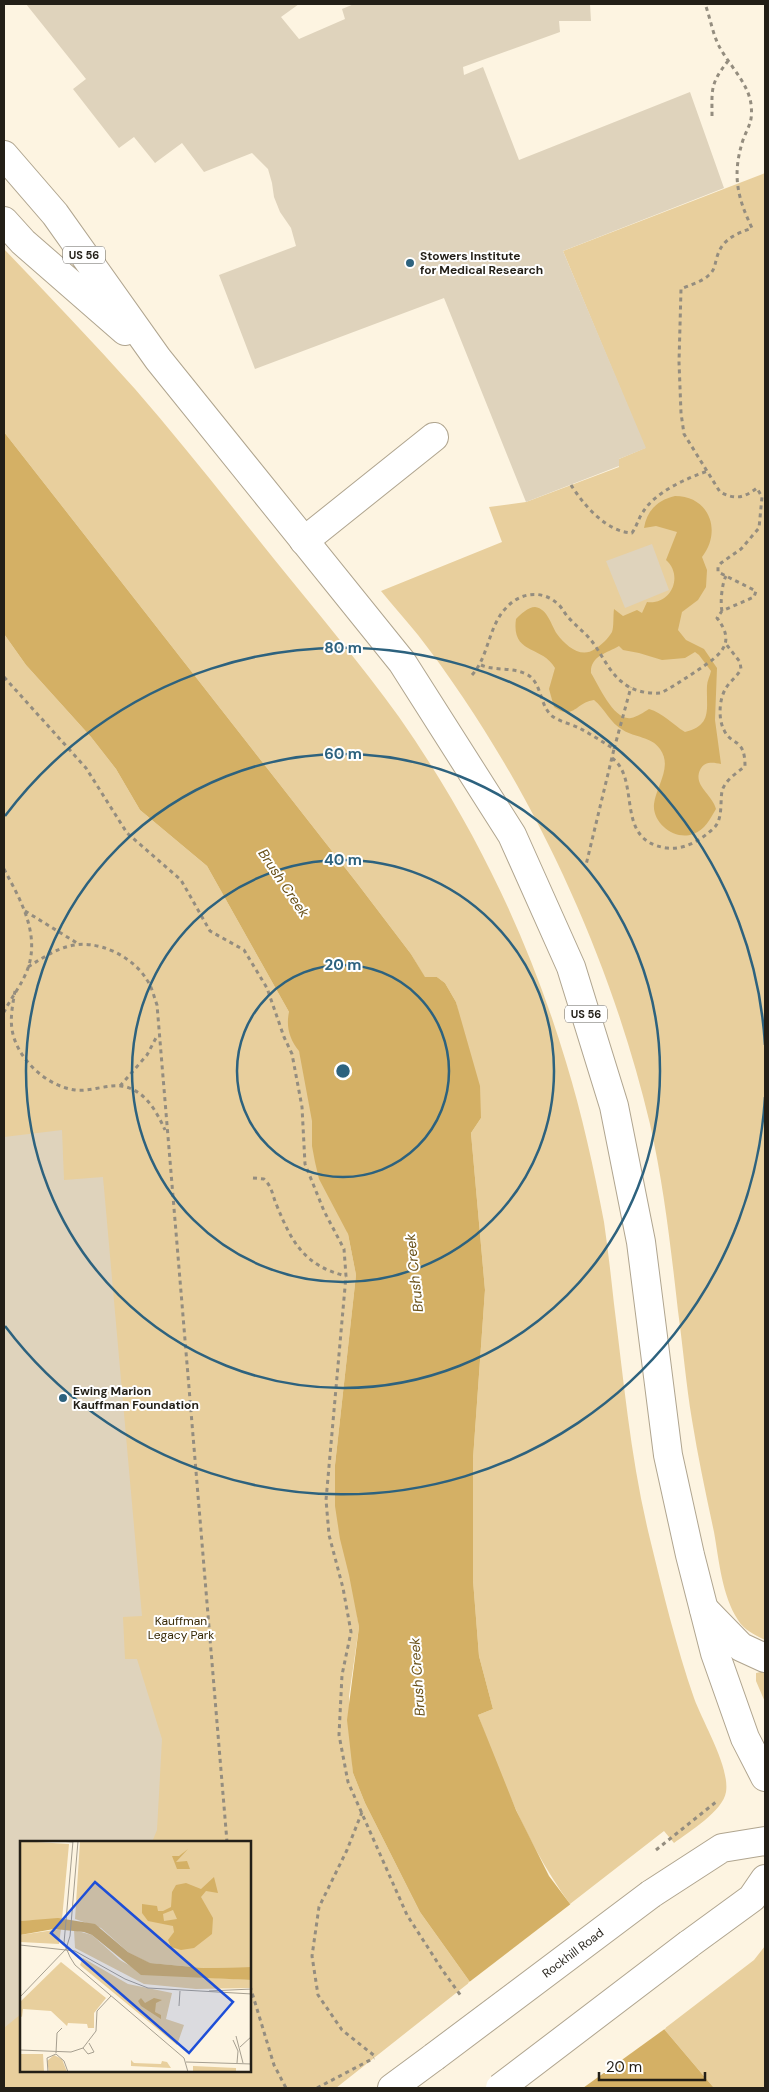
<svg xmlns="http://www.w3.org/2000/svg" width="769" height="2092" font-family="'DM Sans',sans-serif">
  <rect width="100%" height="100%" fill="#fdf4e1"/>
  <!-- green -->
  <path fill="#e8cf9d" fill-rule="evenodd" d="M765 173V1640C755 1635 744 1630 738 1620 722 1596 719 1560 714 1532 706 1495 698 1457 692 1420 686 1384 683 1347 678 1311 671 1249 664 1186 650 1124 609 951 527 776 418 635 406 620 393 606 381 591L502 542 489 507 526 502 619 467V459L645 448 563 251Z
    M4 249C48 295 92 341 135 389 183 444 228 502 274 559 316 611 360 663 399 717 473 823 529 938 566 1062 582 1114 594 1169 604 1222 608 1249 611 1277 614 1304 624 1383 631 1462 650 1539 663 1592 676 1646 694 1698 703 1723 730 1767 726 1792 723 1811 689 1832 674 1843L664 1831 570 1904C529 1848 502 1781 478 1715L493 1709 479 1656 473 1580V1459L485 1290 471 1133 481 1118 456 1002 445 983 437 977 425 978 411 954 357 883 4 432Z
    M4 634 26 665 91 737 116 769 140 810 207 866 289 1012 348 1234 356 1275 335 1465 359 1627 349 1696 353 1773 365 1803 420 1912 470 1982 336 2088H4ZM21 1842H250V2071H21Z
    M765 1671V1702L756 1681V1673Z
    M765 1946V2088H714L664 2029 754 1960Z"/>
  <!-- water -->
  <path fill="#d4b065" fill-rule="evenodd" d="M4 432 357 883 411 954 425 977H437L445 983 456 1002 480 1086 481 1118 471 1133 485 1290 473 1459V1580L479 1656 493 1709 478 1715 516 1810 549 1876 664 2029 714 2088H554L470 1982 420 1912 365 1803 353 1773 347 1720 359 1627 349 1575 340 1539 335 1506V1465L356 1275 348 1234 319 1179 315 1162 312 1146V1121L299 1051C289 1039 286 1026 289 1012L207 866 140 810 116 769 91 737 26 665 4 634Z
    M675 496C710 496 722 532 702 557L707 570 706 587 698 600 682 612 678 630 686 640 704 649 717 668 715 720 721 764C713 762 704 761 700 770 693 786 712 794 716 809 710 819 705 830 693 834 676 841 652 824 654 804 656 786 673 767 660 749 651 736 635 738 623 730 610 723 605 709 594 700 576 702 574 721 554 707L549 689 555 668C542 645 511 655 516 619 521 614 528 607 535 607 548 609 551 625 557 634 566 646 581 659 595 649 601 645 608 639 612 632 614 627 613 616 614 609L623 616 637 610 642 613 647 602C671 605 684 576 666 560L677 532 656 526 644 528C647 510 658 500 675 496ZM619 646 623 650 639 653 662 660 685 658 695 652 699 655 711 671C710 676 707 681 707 686 706 708 713 725 685 732 672 724 663 713 649 709 644 712 637 717 631 718 614 721 599 686 591 673 590 656 607 653 619 646Z"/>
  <!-- pier -->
  <path fill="#fdf4e1" d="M572 1903 666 2028 583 2088H551L468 1983Z"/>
  <!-- building -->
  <path fill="#dfd3bc" d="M26 4H299L281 17 299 39 345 19 342 9 354 4H590L591 21H559L560 32 463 67 464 75 483 67 519 160 690 92 724 188 563 251 646 448 619 459V466L526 502 444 298 255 369 219 275 296 246 291 228 280 212 274 197 272 183 268 169 252 153 204 172 182 143 155 163 134 137 119 148 73 89 86 79Z
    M652 544 669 590 625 608 606 561Z
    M62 1130 64 1180 103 1177 142 1616 123 1617 125 1659H137L162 1739 157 1830 152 1842H21V2014L4 2028V1137Z"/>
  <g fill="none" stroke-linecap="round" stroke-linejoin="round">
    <!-- minor casing -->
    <g stroke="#b0a58f" stroke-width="30">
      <path id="minor" d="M304 541 434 437
        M704 1609 741 1647 765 1658"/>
    </g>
    <!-- major casing -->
    <g stroke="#b0a58f" stroke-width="30">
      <path id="major" d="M651 1894 722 1848 765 1841
        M689 1944 752 1898 765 1879
        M392 2088 434 2057"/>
    </g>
    <!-- highway casing -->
    <g stroke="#b0a58f" stroke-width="30">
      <path id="highway" d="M4 155 55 214 158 359 402 662 512 835 571 967 614 1106 641 1242 668 1455 690 1555 715 1653 745 1738 765 1777
        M4 221 23 242 125 331"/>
    </g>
    <!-- path -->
    <path stroke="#948d7f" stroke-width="3" stroke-dasharray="4 4" stroke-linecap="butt" d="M712 116C712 89 710 84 728 61
      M571 485C583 504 606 532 632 533 637 526 638 519 643 512 655 492 687 478 708 471
      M722 611C720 603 722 583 726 576
      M481 665C495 671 512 667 526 674 542 681 539 705 552 716 560 722 572 724 581 729 592 735 603 742 614 749L586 865
      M472 675C489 656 488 627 506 608 520 592 543 589 559 605 563 609 565 614 568 617 575 625 583 631 590 639 601 652 608 671 622 682 632 691 647 694 661 693 674 686 686 678 698 670 720 655 737 644 717 618L722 611 754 597 756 591 718 572V567L721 563 741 549 759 528 762 497 757 488C744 498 735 500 720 492L684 434 681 413 679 362 681 289C689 285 702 282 709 275 715 270 715 263 717 257 722 239 736 234 752 228 737 197 732 174 743 140 749 124 753 122 751 104 748 82 727 63 718 44 712 31 710 17 705 4
      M4 677 86 768 127 833 181 880 210 931 244 950 267 988 284 1037 292 1054 302 1107 305 1164 324 1211 344 1249 346 1276 326 1500 329 1535 343 1588 351 1632 342 1675 339 1735 348 1782 407 1915 443 1971 461 1996
      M614 749 631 687
      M612 758C642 780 613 841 667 848 685 850 701 840 714 828 723 819 720 802 722 791 725 780 737 773 745 766 745 737 731 746 724 730 718 719 719 699 726 688 730 681 737 677 741 669L740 662 726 644
      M4 869C20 899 40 933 28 968 23 983 11 998 4 1012
      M25 911 77 943
      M28 967C59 947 79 936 115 952 127 958 140 968 147 980 152 987 154 997 157 1005L227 1842
      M15 991C13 1003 10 1017 12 1029 16 1058 46 1086 75 1090 89 1092 109 1084 121 1086 144 1089 156 1110 165 1130
      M120 1086 147 1055 157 1036
      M253 1178 264 1179C273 1188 272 1195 277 1206 292 1243 305 1266 346 1276
      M362 1812 347 1850 319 1907 312 1956 318 1995 342 2030 376 2057
      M656 1850 716 1802
      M250 1986 274 2065 286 2088
      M317 2088 374 2058"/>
    <!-- minor -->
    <use href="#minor" stroke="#fff" stroke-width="28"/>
    <!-- major -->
    <use href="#major" stroke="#fff" stroke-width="28"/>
    <!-- highway -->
    <use href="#highway" stroke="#fff" stroke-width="28"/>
    <!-- major-bridge casing -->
    <g stroke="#b0a58f" stroke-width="30" stroke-linecap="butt">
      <path id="major-bridge" d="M434 2057 651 1894
        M500 2088 689 1944"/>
    </g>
    <!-- major-bridge -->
    <use href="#major-bridge" stroke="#fff" stroke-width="28"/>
  </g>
  <!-- distance rings -->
  <g fill="none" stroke="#2d627e" stroke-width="2.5">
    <circle cx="343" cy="1071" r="106"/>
    <circle cx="343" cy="1071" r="211"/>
    <circle cx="343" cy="1071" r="317"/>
    <path d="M765 1097A423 423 0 0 1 5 1326M5 816A423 423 0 0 1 765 1045"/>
  </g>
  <!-- markers -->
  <g fill="#2d627e" stroke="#fff" stroke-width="2">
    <circle cx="410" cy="263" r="5"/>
    <circle cx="63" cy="1398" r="5"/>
  </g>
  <g text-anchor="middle" stroke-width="4" stroke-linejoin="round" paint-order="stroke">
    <!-- shield labels -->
    <g fill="#fff" stroke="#65625d" stroke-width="1">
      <rect x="63" y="246.5" width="42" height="17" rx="4"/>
      <rect x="565" y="1005.5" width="42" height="17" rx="4"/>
    </g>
    <g font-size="11" font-weight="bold" fill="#231f17">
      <text x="84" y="259">US 56</text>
      <text x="586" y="1018">US 56</text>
    </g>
    <!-- poi labels -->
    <g font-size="12" font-weight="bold" fill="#231f17" stroke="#fff" text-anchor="start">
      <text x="420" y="260">Stowers Institute<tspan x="420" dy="14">for Medical Research</tspan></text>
      <text x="73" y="1395">Ewing Marion<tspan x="73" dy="14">Kauffman Foundation</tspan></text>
    </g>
    <!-- park labels -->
    <g font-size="12" fill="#382906" stroke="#fff">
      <text x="181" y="1625">Kauffman<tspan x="181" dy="14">Legacy Park</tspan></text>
    </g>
    <!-- street labels -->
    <g font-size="12" fill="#231f17" stroke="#fff">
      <text transform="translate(573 1953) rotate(-37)" y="4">Rockhill Road</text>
    </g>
    <!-- water labels -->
    <g font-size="14" font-style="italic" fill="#695017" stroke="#fff">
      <text transform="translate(284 883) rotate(56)" y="5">Brush Creek</text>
      <text transform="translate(414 1273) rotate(-96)" y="5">Brush Creek</text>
      <text transform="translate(417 1677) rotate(-94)" y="5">Brush Creek</text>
    </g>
  </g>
  <!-- overview -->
  <g transform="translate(20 1841)">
    <rect width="231" height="231" fill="#fdf4e1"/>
    <path d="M0 0 49 3 42 78 0 80ZM60 0H231V126L184 127 129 122 108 111 81 87 55 78ZM41 88 39 103 0 101V94ZM54 89 72 94 100 119 124 133 231 139V147L176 148 124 143 55 107ZM63 117 108 143 152 152 146 178 164 184 157 204 60 124ZM41 121 86 157 74 172V187H68L67 183 48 182 47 185 31 170 3 168 2 176 0 175V161ZM0 213H23L24 231H0ZM34 214 42 218 47 231H29L27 220ZM111 219 114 222 141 223 142 220 147 221 151 227 111 225ZM173 225 216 227V231H173Z" fill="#e8cf9d"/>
    <path d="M168 8 156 21 167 20 170 28H157L152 15H159ZM194 36 198 52 186 50 181 56 193 77 192 93 174 107 161 109 151 106 148 99 154 91 153 85 128 80 122 72V63L137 65 138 70H143L151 66 152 51 156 44 166 42 181 48ZM153 69 157 78 144 80 143 73ZM38 77 75 83 108 111 130 122 184 127 231 126V139L121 134 72 94 64 91 34 88 0 94V80ZM121 157 125 162 134 157 142 159 136 162 135 171 141 174V178L121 165 118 160Z" fill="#d4b065" fill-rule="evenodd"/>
    <path fill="none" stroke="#a69f90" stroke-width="1" d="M38 0 53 1M53 0 44 102 50 116 55 124 164 217 168 231M0 104 55 110 105 138 128 147 232 153M46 108 50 95 58 0M189 150 232 148M0 156 46 108M159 165 160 150M216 195 223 222M213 199 218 210 217 222M220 206 232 195M63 207 68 213 74 211 69 202M0 209 51 211 63 207 76 190 77 170 91 155M36 212 37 192 42 187M166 221 232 223M28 231 27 217 36 213 44 220 48 231"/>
    <path fill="#1d4ed8" fill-opacity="0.15" stroke="#1d4ed8" stroke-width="2.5" d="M75 41 213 161 169 212 31 92Z"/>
    <rect width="231" height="231" fill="none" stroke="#231f17" stroke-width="2.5"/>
  </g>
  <circle cx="343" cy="1071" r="8" fill="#2d627e" stroke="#fff" stroke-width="2.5"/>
  <g font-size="15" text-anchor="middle" font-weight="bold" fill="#2d627e" stroke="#fff" stroke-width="4" stroke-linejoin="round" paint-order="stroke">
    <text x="343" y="653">80 m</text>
    <text x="343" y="759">60 m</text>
    <text x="343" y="865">40 m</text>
    <text x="343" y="970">20 m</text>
  </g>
  <!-- border -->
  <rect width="769" height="2092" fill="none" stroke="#231f17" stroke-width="10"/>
  <!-- scale -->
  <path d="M599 2072v8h106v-8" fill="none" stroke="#231f17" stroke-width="2.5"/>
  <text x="606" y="2072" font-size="15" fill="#231f17" stroke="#ffffff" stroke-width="4" paint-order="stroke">20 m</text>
</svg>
